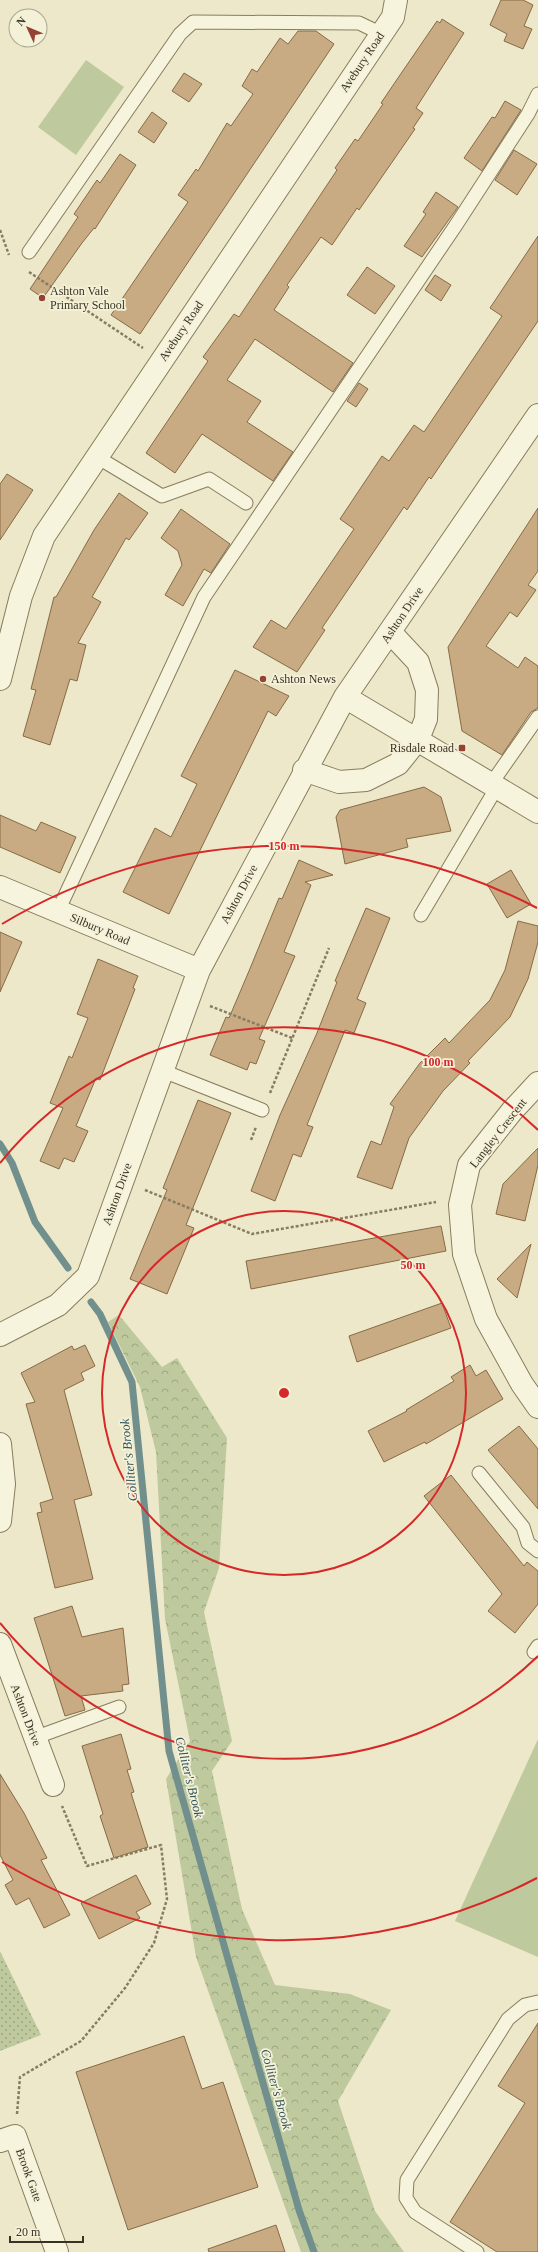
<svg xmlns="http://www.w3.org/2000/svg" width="538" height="2252" font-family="'Times New Roman',serif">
  <defs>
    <pattern id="grass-dots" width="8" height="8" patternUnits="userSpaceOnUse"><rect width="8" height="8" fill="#beca9e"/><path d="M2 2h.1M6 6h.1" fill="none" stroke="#9ba580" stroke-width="1.8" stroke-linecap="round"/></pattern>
    <pattern id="forest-crowns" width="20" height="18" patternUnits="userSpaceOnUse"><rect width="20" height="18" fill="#beca9e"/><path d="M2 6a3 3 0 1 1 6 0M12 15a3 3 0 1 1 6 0" fill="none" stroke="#9ba580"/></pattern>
  </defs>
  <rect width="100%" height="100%" fill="#ede8ca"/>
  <!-- grass -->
  <path fill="url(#grass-dots)" d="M0 1951 41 2035 0 2051Z"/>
  <!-- forest -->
  <path fill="url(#forest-crowns)" d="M119 1315 162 1367 177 1358 227 1438 219 1568 204 1612 232 1741 212 1771 242 1909 275 1985 350 1994 391 2010 338 2101 375 2211 404 2252H301L196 1957 166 1779 190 1741 165 1619 156 1452 140 1387 108 1322Z"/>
  <!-- pitch -->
  <path fill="#beca9e" d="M86 60 124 87 76 155 38 127Z
    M538 1739V1957L455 1921Z"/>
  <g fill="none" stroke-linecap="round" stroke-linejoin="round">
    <!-- stream -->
    <path stroke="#71908d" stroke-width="7" d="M0 1144 12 1163 35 1222 68 1268
      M91 1302 100 1314 132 1382 169 1751 299 2210 314 2252"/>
  </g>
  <!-- building -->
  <path fill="#c8ab82" stroke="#866b46" d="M501 0H523L533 5 524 26 532 29 523 49 504 41 507 34 490 25Z
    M442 19 464 33 416 108 423 113 413 128 415 129 359 210 357 208 332 245 321 237 287 285 289 287 274 310 353 363 333 392 255 339 227 380 261 401 247 422 293 452 273 481 202 434 175 473 146 453 208 361 203 357 221 332 234 314 239 317 337 170 335 168 355 139 358 141 383 104 381 103 400 75 437 21 440 23Z
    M298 31H316L334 44 140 334 111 315 188 202 178 195 196 169 198 171 227 123 231 126 253 94 242 86 252 69 257 72 280 38 288 44Z
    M184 73 202 84 189 102 172 91Z
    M505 101 521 110 482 171 464 158 492 117 495 118Z
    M152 112 167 123 154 143 138 132Z
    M514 150 537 164 517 195 495 180Z
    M120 154 136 165 95 229 94 228 82 243 43 298 30 289 78 217 74 214 97 180 100 183Z
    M436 192 458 207 422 257 404 246 426 214 423 212Z
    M538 236V321L431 479 429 477 407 510 404 507 322 628 325 630 297 672 253 647 271 620 286 629 354 529 340 519 382 456 389 461 414 425 424 432 502 316 490 308Z
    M367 267 395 286 375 314 347 295Z
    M435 275 451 285 441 301 425 290Z
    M359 383 368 389 356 407 347 401Z
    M7 474 33 490 0 540V484Z
    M119 493 148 513 129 540 126 538 92 597 101 602 78 643 86 645 77 681 70 679 50 745 23 736 36 690 31 689 54 597H56L94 530Z
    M538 508V571L528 585 536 590 517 617 510 612 486 646 518 668 525 657 538 666V708L531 712 502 755 462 731 448 647Z
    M181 509 230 544 211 573 204 569 183 606 165 595 182 565 178 551 161 538Z
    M235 670 289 696 276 716 268 711 169 914 123 892 155 828 171 837 197 784 181 776Z
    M424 787 441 797 451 831 406 839 408 847 345 864 336 817 340 810Z
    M0 815 36 831 41 822 76 837 60 873 0 847Z
    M299 860 333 875 305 882 311 885 284 952 295 956 259 1039 265 1041 256 1064 250 1062 247 1070 210 1055 226 1017 229 1018 249 971 279 898 282 899Z
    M511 870 531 904 507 918 487 884Z
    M366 908 390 918 357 999 366 1003 354 1033 345 1030 307 1125 313 1127 301 1157 293 1154 275 1201 251 1191 280 1115 317 1033 337 982 335 981Z
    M518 921 538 926V942L528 979 510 1017 468 1061 470 1063 443 1091 409 1138 392 1189 357 1177 371 1141 381 1145 394 1107 390 1104 420 1063 445 1038 449 1043 490 1000 505 970Z
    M0 932 22 942 0 992Z
    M98 959 138 976 133 988 135 989 100 1080 96 1078 76 1126 88 1131 74 1162 64 1158 59 1169 40 1161 63 1108 50 1103 69 1056 72 1058 88 1018 77 1014Z
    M198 1100 231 1113 186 1225 194 1228 167 1294 130 1279 167 1190 163 1188Z
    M538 1148V1165L525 1221 496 1214 503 1184Z
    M441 1226 446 1251 251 1289 246 1261Z
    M531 1244 517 1298 497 1279Z
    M442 1303 451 1328 357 1362 349 1336Z
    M85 1345 95 1366 81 1373 84 1380 64 1390 92 1495 74 1500 93 1579 55 1588 37 1513 42 1512 40 1503 53 1499 26 1404 35 1402 21 1373 72 1346 74 1350Z
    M470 1365 476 1376 486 1370 503 1399 426 1444 425 1442 384 1462 368 1431 407 1411 406 1410 454 1381 451 1377Z
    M519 1426 538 1449V1509L488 1450Z
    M451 1475 524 1566 527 1562 538 1571V1604L515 1633 488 1611 502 1594 424 1496Z
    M72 1606 82 1637 123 1628 129 1684 122 1685 123 1691 81 1696 85 1710 65 1716 34 1618Z
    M121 1734 131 1769 127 1770 134 1792 131 1793 148 1847 114 1858 100 1816 103 1814 82 1746Z
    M0 1774 24 1813 47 1858 41 1860 70 1915 44 1928 29 1898 16 1905 5 1885 13 1880 0 1855Z
    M136 1875 151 1904 136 1912 140 1918 99 1939 81 1903Z
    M538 2023V2252H497L450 2222 525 2103 498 2086Z
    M184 2036 202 2089 223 2082 258 2187 128 2230 76 2072Z
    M276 2225 285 2252H209L208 2249Z"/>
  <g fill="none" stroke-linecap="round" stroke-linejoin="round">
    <!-- lane casing -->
    <g stroke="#887c5f" stroke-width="15">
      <path id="lane" d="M29 252 180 34 193 22 359 23 382 34
        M97 457 162 496 209 479 246 503
        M491 784 538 717
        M58 911 204 597 456 225 528 114 538 94
        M421 915 497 787
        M163 1071 262 1110
        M479 1473 523 1527 528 1543 538 1551
        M534 1652 538 1646
        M34 1738 119 1707
        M477 2252 415 2212 406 2198 407 2180 508 2019 525 2005 538 2002"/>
    </g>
    <!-- street casing -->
    <g stroke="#887c5f" stroke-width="24">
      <path id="street" d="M0 679 21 596 44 536 393 17 396 0
        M345 697 538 812
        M304 770 339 782 366 780 398 764 418 739 426 719 427 690 418 662 390 632
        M0 887 199 970
        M538 1083 512 1111 469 1165 460 1205 464 1254 486 1319 522 1384 538 1407
        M0 1335 58 1305 88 1276 199 970 345 697 538 415
        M0 1444 4 1484 0 1521
        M0 1644 53 1785
        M0 2141 15 2136 57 2252"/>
    </g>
    <!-- path -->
    <path stroke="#887c5f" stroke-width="2.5" stroke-dasharray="3 2" stroke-linecap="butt" d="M0 230 9 255
      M29 272 143 348
      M210 1006 292 1038
      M270 1093 329 948
      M251 1140 256 1127
      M145 1190 252 1234 436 1202
      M17 2114 20 2077 81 2041 125 1988 154 1943 167 1899 161 1845 87 1866 62 1806"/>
    <!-- lane -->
    <use href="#lane" stroke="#f7f4dd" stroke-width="13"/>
    <!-- street -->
    <use href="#street" stroke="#f7f4dd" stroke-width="22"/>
  </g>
  <!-- distance rings -->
  <g fill="none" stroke="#d62828" stroke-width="2">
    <circle cx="284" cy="1393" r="182"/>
    <path d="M538 1656A365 365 0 0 1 0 1623M0 1163A365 365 0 0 1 538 1130"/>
    <path d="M537 1878A547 547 0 0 1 2 1862M2 924A547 547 0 0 1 537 908"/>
  </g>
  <!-- markers -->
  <g fill="#944333" stroke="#f4f1d9" stroke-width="1.5">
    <circle cx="42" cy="298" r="4"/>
    <circle cx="263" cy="679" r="4"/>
    <rect x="458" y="744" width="8" height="8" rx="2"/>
  </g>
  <g text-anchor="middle" stroke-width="3.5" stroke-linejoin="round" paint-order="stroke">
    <!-- street labels -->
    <g font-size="12" fill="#3a3222" stroke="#f4f1d9">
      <text transform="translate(362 62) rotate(-56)" y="4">Avebury Road</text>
      <text transform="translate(181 331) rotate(-56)" y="4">Avebury Road</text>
      <text transform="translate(402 615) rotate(-56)" y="4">Ashton Drive</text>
      <text transform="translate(239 894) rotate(-62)" y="4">Ashton Drive</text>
      <text transform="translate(100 929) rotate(23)" y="4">Silbury Road</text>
      <text transform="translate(498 1133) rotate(-52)" y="4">Langley Crescent</text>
      <text transform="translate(117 1194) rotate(-70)" y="4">Ashton Drive</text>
      <text transform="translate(26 1715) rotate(69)" y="4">Ashton Drive</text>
      <text transform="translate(29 2175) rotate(70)" y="4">Brook Gate</text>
    </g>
    <!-- poi labels -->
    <g font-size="12" fill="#3a3222" stroke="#f4f1d9" text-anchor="start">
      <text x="50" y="295">Ashton Vale<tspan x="50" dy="14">Primary School</tspan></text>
      <text x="271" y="683">Ashton News</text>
      <text x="454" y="752" text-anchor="end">Risdale Road</text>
    </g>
    <!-- water labels -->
    <g font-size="13" font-style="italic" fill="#325458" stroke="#f4f1d9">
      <text transform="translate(128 1460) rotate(-96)" y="5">Colliter's Brook</text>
      <text transform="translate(190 1777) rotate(76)" y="5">Colliter's Brook</text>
      <text transform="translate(277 2089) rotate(74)" y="5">Colliter's Brook</text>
    </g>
  </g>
  <circle cx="284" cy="1393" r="6" fill="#d62828" stroke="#f4f1d9" stroke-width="2"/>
  <g font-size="12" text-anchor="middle" font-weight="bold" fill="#d62828" stroke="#f4f1d9" stroke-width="3.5" stroke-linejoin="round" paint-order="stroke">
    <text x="284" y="850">150 m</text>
    <text x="438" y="1066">100 m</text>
    <text x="413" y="1269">50 m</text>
  </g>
  <!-- north arrow -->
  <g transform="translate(28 28) rotate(314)"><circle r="19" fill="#f4f1d9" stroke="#aaa590"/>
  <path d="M0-3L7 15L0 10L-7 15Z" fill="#944333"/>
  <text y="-6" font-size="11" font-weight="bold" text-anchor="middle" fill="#3a3222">N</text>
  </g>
  <!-- scale -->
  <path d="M10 2236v6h73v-6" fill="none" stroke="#3a3222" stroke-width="2"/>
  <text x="16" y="2236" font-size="12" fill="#3a3222" stroke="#f4f1d9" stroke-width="3" paint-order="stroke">20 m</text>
</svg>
